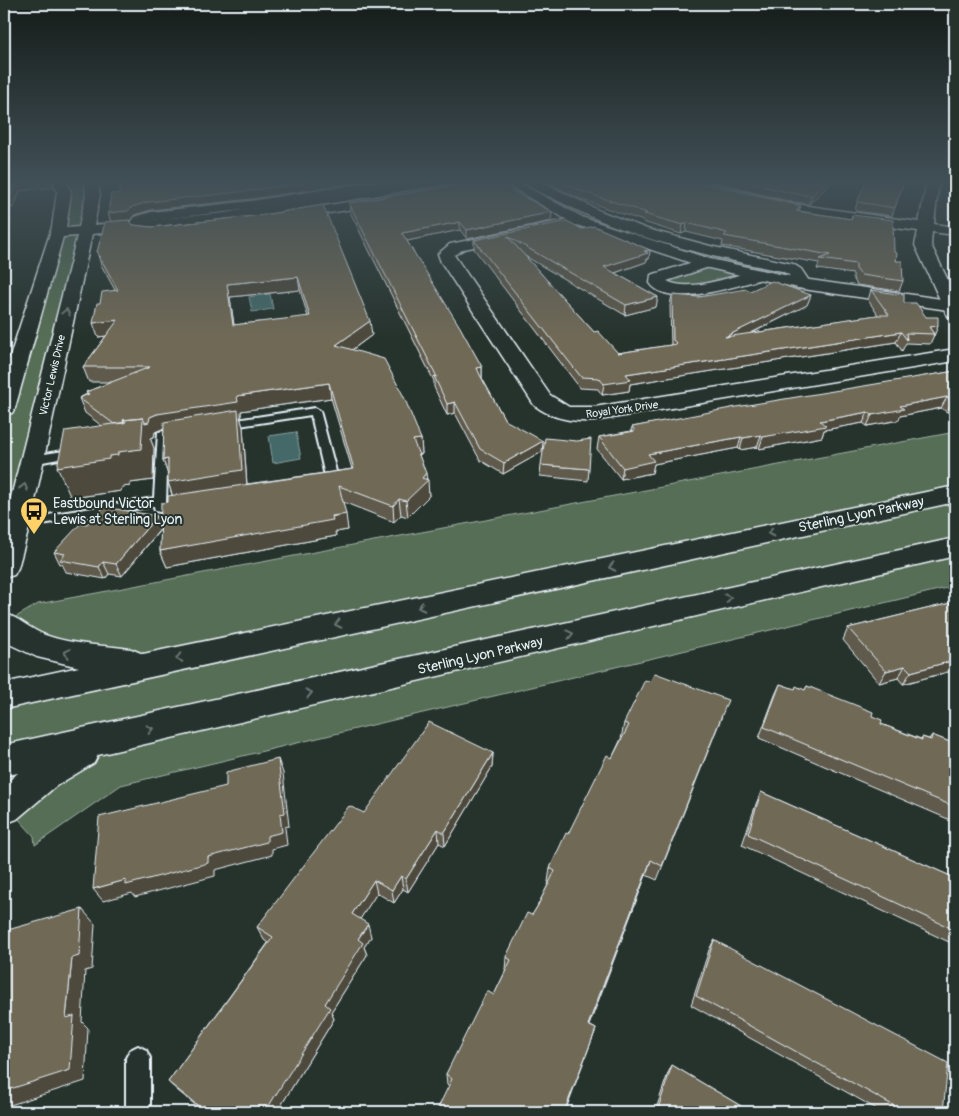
<svg xmlns="http://www.w3.org/2000/svg" width="959" height="1116" font-family="Pangolin,sans-serif">
  <rect width="100%" height="100%" fill="#26332d"/>
  <filter id="ink" filterUnits="userSpaceOnUse"><feTurbulence type="fractalNoise" baseFrequency=".02" numOctaves="2"/><feDisplacementMap in="SourceGraphic" scale="10" xChannelSelector="R" yChannelSelector="G"/><feConvolveMatrix kernelMatrix="1 2 1 2 8 2 1 2 1" color-interpolation-filters="sRGB"/></filter>
  <g filter="url(#ink)">
    <!-- green -->
    <path fill="#566e54" stroke="#9fb0a6" d="M60 181H91L93 195 23 493 4 496V408L64 192Z
      M507 181H530L595 214 635 229 787 267 803 284 756 275 685 291 657 279 705 263 579 221Z
      M955 432V586L121 785 35 845 34 836 6 805 101 741 4 761V696L149 664 14 633 4 624 38 604Z"/>
    <!-- water -->
    <path fill="#446967" stroke="#869fa1" d="M270 294 273 309 252 312 249 297Z
      M296 432 301 458 273 463 269 436Z"/>
    <g fill="none" stroke-linecap="round" stroke-linejoin="round">
      <!-- service casing -->
      <g stroke="#e8f1f8" stroke-width="4">
        <path id="service" d="M315 408 320 411 338 479 336 482 160 512 155 511 154 506 17 528 10 524 17 520 154 498 158 432ZM311 415 325 476 166 503 168 437Z
          M76 449 80 451V455L32 464 26 460 32 456Z
          M138 1046 146 1050 150 1058V1112H126V1058L130 1050Z"/>
      </g>
      <!-- minor casing -->
      <g stroke="#e8f1f8" stroke-width="3">
        <path id="minor" d="M378 181H407L401 185 251 209 153 220 144 225 146 228 169 229 171 232 164 236 137 235 129 225 135 217 151 212 251 201Z
          M448 181H460L464 185 451 192 289 220 282 216 289 212 447 185 449 184Z
          M524 181H540L600 211 647 229 714 247 793 264 801 269 811 284 809 288H797L789 275 782 271C702 255 625 237 553 198 544 194 529 189 524 181Z
          M684 181H702L788 203 919 222 927 181H939L934 224 955 227V235L932 232 931 245 955 295V318L949 317 946 313 915 245 918 231C839 221 761 209 685 184Z
          M579 217 586 221 584 224 464 249 454 255 550 395 569 407H594L955 349V361L594 421C572 422 552 419 534 405L441 262 438 254 450 244Z
          M706 258 714 263 712 266 667 281C690 293 733 276 756 270L762 271 764 275 762 279C737 285 668 310 650 283L651 275Z"/>
      </g>
      <!-- tertiary casing -->
      <g stroke="#e8f1f8" stroke-width="3">
        <path id="tertiary" d="M54 181H66L71 192 66 228 79 227 86 195 85 181H97L100 195 94 225 224 213 418 181H446L440 185 224 221 92 234 30 524 18 568 14 575 4 578V525L77 236 63 237 15 408 12 413 4 414V375L52 227 57 192Z
          M501 181H516L584 218 710 259 803 279 955 301V311L803 289 700 266 574 224Z"/>
      </g>
      <!-- secondary casing -->
      <g stroke="#e8f1f8" stroke-width="3">
        <path id="secondary" d="M955 486V502L4 709V683L79 667 37 657 7 643 4 640V613C19 618 30 629 45 635 72 645 103 645 131 649L143 654Z
          M955 538V556L98 755 94 763 56 786 17 819 4 824V785L18 773 4 776V745Z"/>
      </g>
      <!-- service -->
      <use href="#service" fill="#26332d" fill-rule="evenodd"/>
      <!-- minor -->
      <use href="#minor" fill="#26332d" fill-rule="evenodd"/>
      <!-- tertiary -->
      <use href="#tertiary" fill="#26332d" fill-rule="evenodd"/>
      <!-- secondary -->
      <use href="#secondary" fill="#26332d" fill-rule="evenodd"/>
    </g>
    <!-- wall -->
    <path fill="#5f5a4b" stroke="#e8f1f8" fill-rule="evenodd" d="M544 181H696L715 186 801 206 799 211 851 219 852 215 894 252 903 281 899 291 857 285 853 278V274L817 269 819 263 722 246 723 241 686 232 681 234 643 222V221L580 199Z
      M709 181H833L809 204 788 201Z
      M904 181 892 216 855 211 857 202Z
      M451 186 551 221 467 239 460 230 407 241 482 367V378L505 420 542 452 503 474 480 460 455 413 447 415 434 387V381L350 212 349 203Z
      M251 199 151 210 134 215 131 220H129L133 225 152 227 263 215 372 335 352 350 421 439 422 454 419 455 427 479 429 496 408 517 401 515 394 522 343 502 348 530 335 532 336 536 167 567 160 551 161 529 122 576 109 574 105 579 66 572 62 564H60L54 552 87 524 157 516 161 525 168 502 172 495 168 482V475L163 460 164 429 155 432 154 437 150 438 154 448 153 480 130 483V486L122 487 121 491 71 498 102 426 85 413 79 398 87 394 86 392 111 382H89L83 367 106 336 98 337 100 303 115 290 101 265 97 252 111 222 108 213ZM300 290 308 317 234 325 230 297ZM331 398 352 469 247 484 243 427 240 417H241V411Z
      M582 229 650 250 649 259H647L646 262 615 273 658 297 656 307 625 315 525 256 594 332 618 353 671 345 670 305 672 295 699 297 750 291 811 295 807 305 752 333 878 315 868 300 871 290 904 303 926 317 938 326 930 344 906 343 902 351 896 342 630 384 629 391 602 395 598 389 580 388 474 249V240Z
      M955 233V246L954 237Z
      M955 371V411L947 412 941 408 900 416 899 420 867 426 863 423 824 430 822 437 759 449 757 447 740 450 738 448 654 464 652 473 621 479 597 449 599 437 631 431 632 427Z
      M541 465 589 469 588 481 540 476Z
      M955 602V670L903 684 898 678 879 683 843 640 848 628Z
      M780 684 794 689 805 690 807 686 872 716 881 724 921 739 922 737 929 739 932 735 955 744V822L759 738 775 695Z
      M722 716 657 880 646 875 589 1025 596 1029 592 1040 449 1086 447 1084 446 1074 494 995 506 970H505L506 957 537 907 549 883 548 882 550 868 568 834 612 758 621 739 624 723Z
      M493 753 492 767 445 846 439 843 408 892 403 889 394 903 377 893 360 919 371 937 364 947 367 955 331 1012 334 1019 277 1112H204L178 1091 168 1082 268 943 264 940 257 927 364 813Z
      M761 792 955 878V936L949 942 742 845 756 804Z
      M714 940 943 1112H882L691 1005 709 950Z
      M672 1065 751 1112H655L668 1073Z"/>
    <!-- shaded-wall -->
    <path fill="#4e4a3d" stroke="#e8f1f8" d="M16 181H52L54 187 20 191 14 207 4 208V197Z
      M314 181H367L251 199 151 210 134 215 131 220 111 222 108 213 148 202Z
      M827 181H833L809 204 812 196Z
      M552 212 551 221 467 239V230Z
      M460 222V230L402 242V233Z
      M687 223 686 232 681 234 683 225Z
      M650 250 649 259H647L646 262 603 277 604 267Z
      M298 277 300 290 230 297 236 339 233 325 227 284Z
      M811 295 807 305 723 347 725 337Z
      M658 297 656 307 625 315 626 305Z
      M118 320 122 334 98 337 93 323Z
      M370 321 372 335 338 360 336 345Z
      M938 326 934 336H933L934 334 929 327Z
      M901 332 896 342 630 384 629 391 602 395 604 384 626 374Z
      M482 367V378H477V368Z
      M329 383 331 398 241 411V417H240L243 427 247 487 174 500 168 482 239 418 162 429 155 432 154 437 150 438 154 448 153 480 130 483V486L122 487 121 491 71 498 57 467 109 456 118 452 143 418 150 417 157 414 237 396Z
      M947 397 941 408 900 416 899 420 867 426 872 415 900 406Z
      M955 400V411L947 412 952 401Z
      M455 402V413L447 415V404Z
      M868 412 863 423 824 430 822 437 759 449 763 437 820 421Z
      M761 435 757 447 740 450 743 438Z
      M741 437 738 448 654 464 652 473 621 479 623 468 648 454Z
      M421 439 422 454 414 456 413 440Z
      M543 441 542 452 503 474 504 463Z
      M168 459 169 477 163 460Z
      M426 473 427 481 428 480 429 496 408 517 406 501 422 478Z
      M399 499 401 515 394 522 393 506Z
      M346 514 348 530 335 532 336 536 167 567 160 551Z
      M157 516 162 527 122 576 116 564Z
      M103 562 109 574 105 579 99 567Z
      M955 660V670L903 684 911 672Z
      M905 666 898 678 879 683 886 671Z
      M493 753 492 767 445 846 444 833Z
      M278 759 283 773 289 826 285 827 287 845 272 849V855L215 870V876L135 897 132 893 103 901 93 889 208 857 267 836 280 814Z
      M438 829 439 843 408 892 406 879Z
      M651 860 646 875 585 1036 588 1025Z
      M401 876 403 889 394 903 392 890Z
      M374 880 377 893 355 927 352 914Z
      M82 909 95 924 92 969 85 971 82 1022 88 1028 85 1081 4 1107V1091L66 1018 72 958Z
      M368 924 371 937 364 947 367 955 331 1012 334 1019 277 1112H265L325 1004 358 939Z
      M596 1029 565 1112H564Z"/>
    <!-- building -->
    <path fill="#6f6957" stroke="#e8f1f8" fill-rule="evenodd" d="M4 181H16L10 196 4 197Z
      M118 181H314L249 191 148 202 132 207 128 211 108 213 111 194 121 193Z
      M460 181H494L552 212 467 230 460 222 402 233 460 327 482 367 477 368 480 375 505 420 543 441 504 463 480 449 455 402 447 404 434 376 437 377 349 203 451 186Z
      M561 181H696L715 186 801 206 796 211 852 219V215L893 220 894 252 897 253 896 261H902L903 281 861 275 856 269V264L820 259 830 255 724 236 727 233 687 223 683 225 644 214 647 213 581 191Z
      M742 181H827L812 196 791 193Z
      M866 181H904L895 208 857 202Z
      M323 205 370 321 336 345 384 359 404 397 421 439 413 440 426 473 422 478 428 480 406 501 399 499 393 506 339 486 346 514 332 516 333 520 160 551 161 503 168 502V496L354 469 329 383 237 396 238 402 157 414 150 417 149 422 145 423 143 418 123 420 124 423 114 424 79 398 89 394 86 392 150 367H83L118 320 93 323 97 303H100L102 292 118 290 97 252 105 222 128 220 133 225 152 227 263 215ZM298 277 310 316 233 325 227 284Z
      M567 221 582 229 594 226 650 250 644 251 648 253 604 267 658 297 626 305 507 236 594 332 598 331 618 353 677 344 673 340 672 295 699 297 746 289 750 291 772 281 811 295 725 337 877 315H889L871 290 904 295V303H916L926 317H938V326L929 327 934 334 906 333 907 340 901 332 626 374 631 380 604 384 599 378 581 377 474 240Z
      M955 371V400L952 401 947 397 900 406 904 409 872 415 868 412 820 421 826 426 763 437 761 435 743 438 741 437 648 454 654 461 623 468 599 437 635 431 632 427 736 407Z
      M238 410 242 470 168 482V459L163 460 164 422Z
      M143 418 141 449 118 452V455L109 456V459L57 467 65 431 126 422 123 420Z
      M545 438 577 441 591 439 589 469 541 465Z
      M104 507 157 516 116 564 103 562 99 567 60 560 65 554 54 552 81 523 87 524Z
      M955 602V660L911 672 905 666 886 671 848 628Z
      M655 673 728 700 662 866 651 860 588 1025 596 1029 564 1112H436L452 1079 446 1074 487 991 494 995 511 960 506 957 527 913 532 915 537 907 555 871 550 868 566 833 568 834 607 755 612 758 629 725 624 723 645 680 650 682Z
      M780 684 795 689 796 686 805 690 807 686 873 712 872 716 882 720 881 724 922 740V737L931 740 932 735 955 744V807L764 727Z
      M429 722 493 753 444 833 438 829 406 879 401 876 392 890 374 880 352 914 368 924 358 939 363 943 325 1004 330 1008 265 1112H206L168 1082 273 937 257 927 349 806 364 813Z
      M278 759 285 813 280 814 282 832 267 836V842L208 857V863L126 885V880L93 889 99 817 226 786V772Z
      M761 792 955 878V930L748 834Z
      M82 909 79 956 72 958 66 1018 74 1016 70 1070 4 1091V931Z
      M714 940 948 1063 943 1112H905L696 996Z
      M672 1065 751 1112H657Z"/>
    <!-- one-way arrows -->
    <defs><path id="oneway-chevron" d="M-2-3.5L2.5 0L-2 3.5" fill="none" stroke-width="1.6" stroke-linecap="round" stroke-linejoin="round" transform="scale(1.25)"/></defs>
    <g stroke="#6a7674">
      <use href="#oneway-chevron" transform="translate(66 312) rotate(-77)"/>
      <use href="#oneway-chevron" transform="translate(24 487) rotate(-76)"/>
      <use href="#oneway-chevron" transform="translate(771 533) rotate(168)"/>
      <use href="#oneway-chevron" transform="translate(612 567) rotate(168)"/>
      <use href="#oneway-chevron" transform="translate(728 598) rotate(-13)"/>
      <use href="#oneway-chevron" transform="translate(421 607) rotate(168)"/>
      <use href="#oneway-chevron" transform="translate(338 624) rotate(168)"/>
      <use href="#oneway-chevron" transform="translate(570 634) rotate(-13)"/>
      <use href="#oneway-chevron" transform="translate(67 653) rotate(-169)"/>
      <use href="#oneway-chevron" transform="translate(179 658) rotate(168)"/>
      <use href="#oneway-chevron" transform="translate(309 693) rotate(-13)"/>
      <use href="#oneway-chevron" transform="translate(150 729) rotate(-13)"/>
    </g>
  </g>
  <!-- sky -->
  <linearGradient id="sky" x2="0" y2="1"><stop stop-color="#151c19"/><stop offset="0.54" stop-color="#415057"/><stop offset="1" stop-color="#415057" stop-opacity="0"/></linearGradient>
  <rect width="959" height="337" fill="url(#sky)"/>
  <!-- icons -->
  <defs>
    <g id="bus-pin" transform="scale(1.4375)"><path d="M0 17L-7.5 6A9.5 9.5 0 1 1 7.5 6Z" fill="#ffd166" stroke="#26332d"/><path d="M-5-6H5V4H4V6H2V4H-2V6H-4V4H-5ZM-3.5-4V0h7V-4ZM-3.5 1.2v1.5H-2V1.2ZM2 1.2v1.5H3.5V1.2Z" fill="#111"/></g>
  </defs>
  <g fill-rule="evenodd">
    <use href="#bus-pin" x="34" y="511"/>
  </g>
  <g text-anchor="middle" stroke-width="4" stroke-linejoin="round" paint-order="stroke">
    <!-- far-street labels -->
    <g font-size="11" fill="#e8f1f8" stroke="#26332d">
      <text transform="translate(52 375) rotate(-77)" y="4">Victor Lewis Drive</text>
      <text transform="translate(622 409) rotate(-8)" y="4">Royal York Drive</text>
    </g>
    <!-- poi labels -->
    <g font-size="14" fill="#e8f1f8" stroke="#26332d" text-anchor="start">
      <text x="53" y="508">Eastbound Victor<tspan x="53" dy="16">Lewis at Sterling Lyon</tspan></text>
    </g>
    <!-- street labels -->
    <g font-size="14" fill="#e8f1f8" stroke="#26332d">
      <text transform="translate(861 514) rotate(-12)" y="5">Sterling Lyon Parkway</text>
      <text transform="translate(480 655) rotate(-13)" y="5">Sterling Lyon Parkway</text>
    </g>
  </g>
  <!-- margin -->
  <rect width="959" height="1116" fill="none" stroke="#26332d" stroke-width="20"/>
  <rect x="10" y="10" width="939" height="1096" fill="none" stroke="#e8f1f8" stroke-width="2" filter="url(#ink)"/>
</svg>
